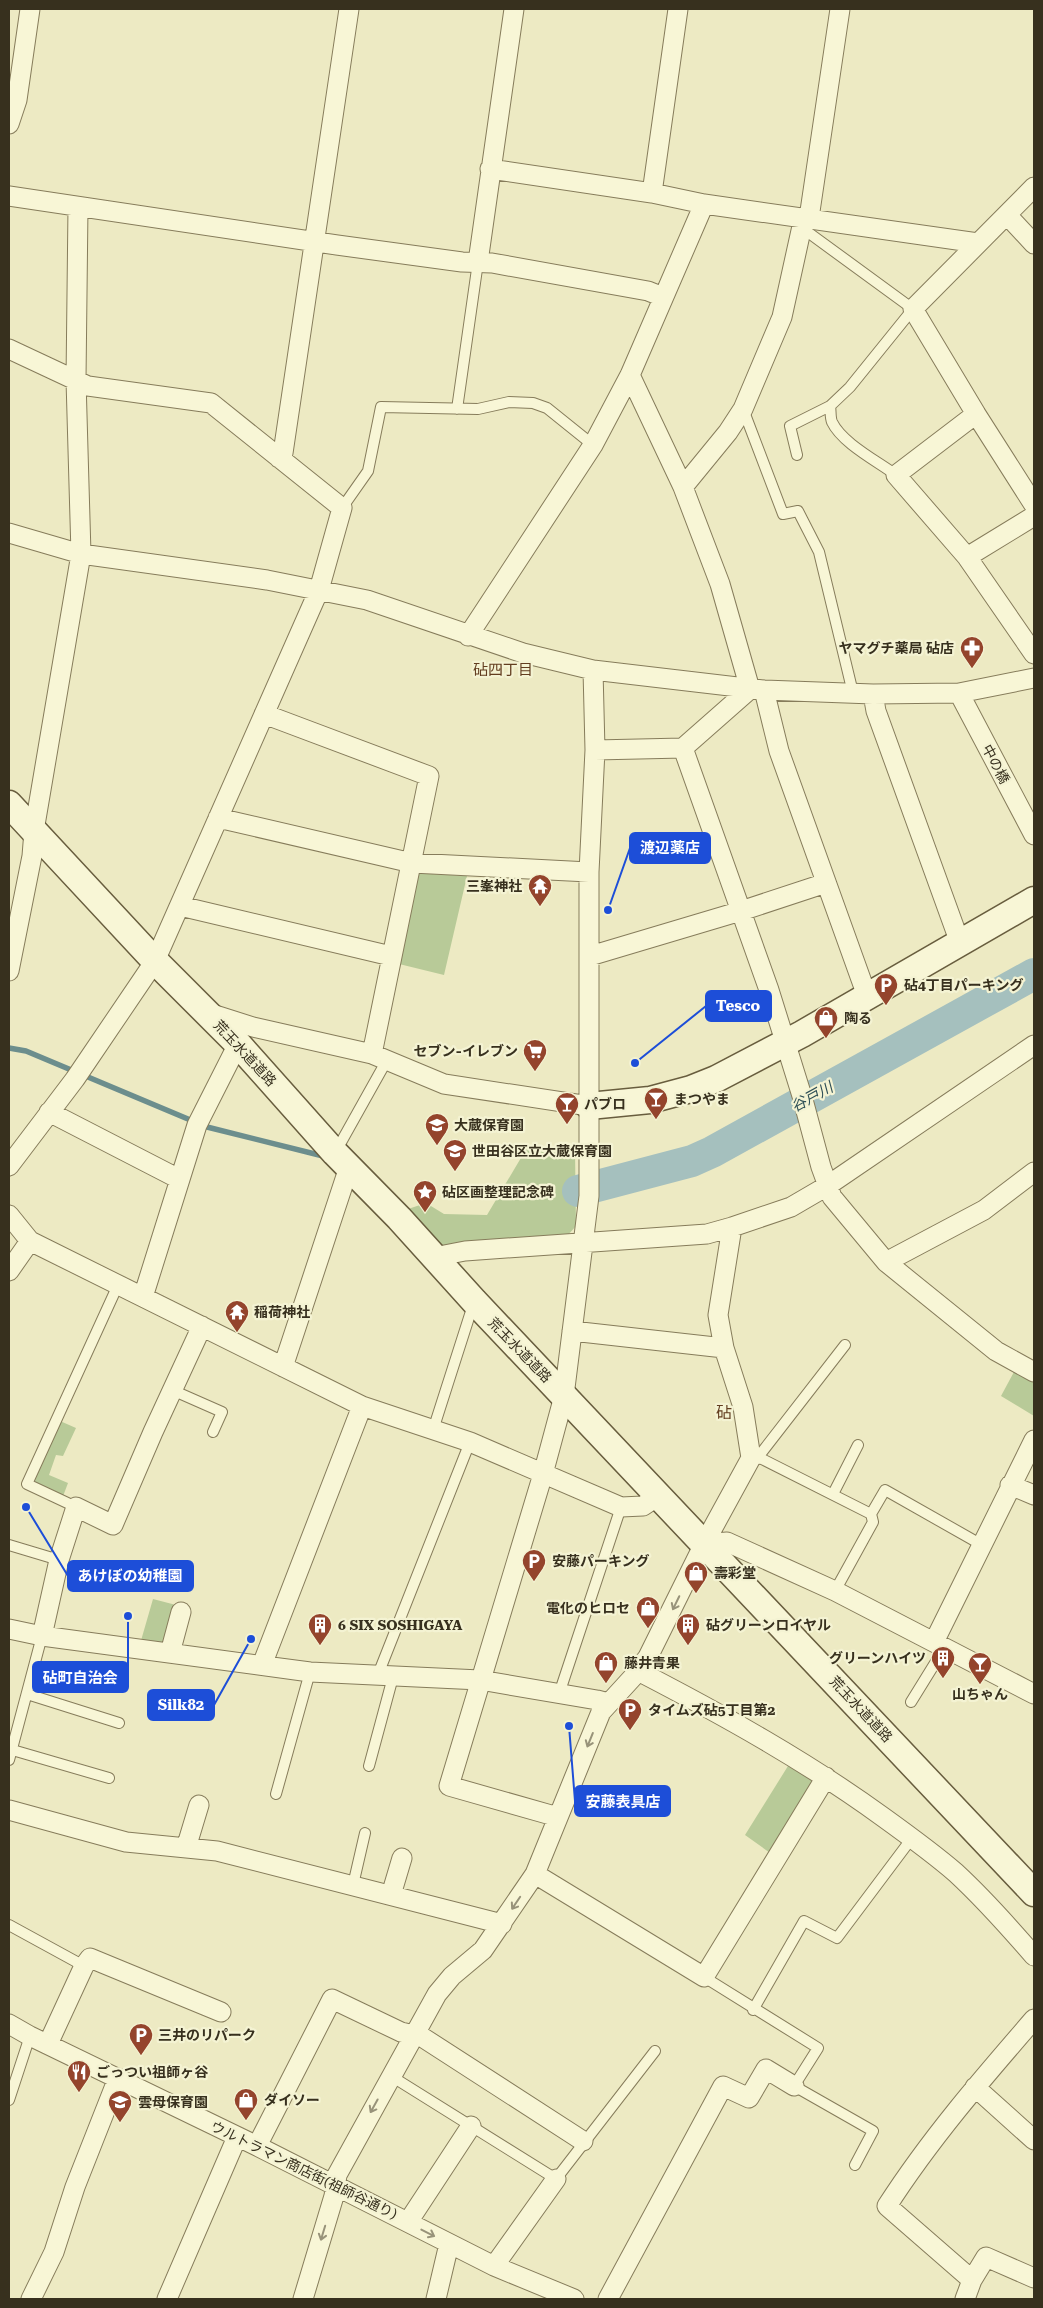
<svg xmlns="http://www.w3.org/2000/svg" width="1043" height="2308" font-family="'Roboto Serif','Noto Sans JP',serif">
  <rect width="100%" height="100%" fill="#edeac3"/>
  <!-- green -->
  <path fill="#b8ca98" d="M415 873 467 876 444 975 395 963Z
    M528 1146 575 1150 576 1226 567 1236 446 1247 439 1246 405 1210 426 1203 444 1214 487 1215Z
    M1015 1370 1034 1381V1416L1001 1396Z
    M60 1421 76 1428 63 1456 56 1455 49 1475 68 1483 62 1499 30 1483Z
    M153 1599 176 1605 166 1644H140Z
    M788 1766 818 1782 773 1855 745 1835Z"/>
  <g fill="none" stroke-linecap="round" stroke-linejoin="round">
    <!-- stream -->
    <path stroke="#6c8e8d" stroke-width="5.5" d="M9 1048 26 1051 207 1127 327 1157"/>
    <!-- river -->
    <path stroke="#a5c0be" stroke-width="32" d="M578 1191 692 1161 712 1152 1034 974"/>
    <!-- lane casing -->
    <g stroke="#867c5b" stroke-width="12">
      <path id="lane" d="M830 406C831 411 830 417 832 422 842 443 877 461 896 475
        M457 409 478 262
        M743 409 783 514 798 511 819 552 853 693
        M797 455 790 426 830 406 850 387 913 309 809 233 801 232
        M342 508 368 471 381 407 478 409 509 402 533 403 547 408 593 445
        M335 1153 387 1060
        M172 1390 222 1412 213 1432
        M433 1430 473 1305
        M751 1458 762 1452 845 1345
        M751 1458 762 1459 871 1514
        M833 1494 858 1445
        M76 1507 27 1484 118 1285
        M9 1545 59 1560
        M835 1591 873 1522 871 1514 885 1490 982 1545
        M377 1677 470 1442
        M27 1694 119 1723
        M559 1694 621 1507
        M911 1702 945 1647
        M9 1749 109 1778
        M9 1760 42 1636
        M369 1766 393 1677
        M276 1794 310 1672
        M353 1885 365 1833
        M9 1925 84 1966
        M704 1977 818 2048 794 2086 873 2131 855 2165
        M753 2010 804 1921 837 1938 912 1838
        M391 2076 556 2179 655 2051
        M9 2100 30 2036"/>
    </g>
    <!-- street casing -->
    <g stroke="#867c5b" stroke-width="21">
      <path id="street" d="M9 124 17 100 30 9
        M490 169 652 193 704 204 978 243
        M1034 187 913 309 976 414 1034 505
        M652 193 678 9
        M9 196 337 245 462 262 492 263 648 291 663 297
        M1008 216 1034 244
        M809 218 840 9
        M478 262 514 9
        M9 349 88 386 211 403 342 508 319 590 155 961 75 1079 9 1166
        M976 414 896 475 967 557 1034 654
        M279 458 283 453 349 9
        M683 487 728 432 743 409 782 317 804 217
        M9 533 81 554 267 580 367 600 523 653 593 670 764 690 873 694 959 693 1034 678
        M967 557 1034 516
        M468 636 593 445 630 375 704 204
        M764 690 779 751 867 996
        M959 693 1034 835
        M873 694 876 711 960 943
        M264 714 429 776 372 1054
        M683 748 769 990 802 1096 821 1167 832 1197 886 1262 996 1351 1034 1372
        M595 750 683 748 750 689 720 584 683 487 630 375
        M218 818 412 863 589 872
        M180 906 391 956
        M590 956 741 911 826 883
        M9 971 32 856 34 831 81 554 76 380 78 207
        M209 1013 253 1027 372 1054 444 1084 589 1106
        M49 1112 179 1179
        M9 1215 30 1241 362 1406 470 1442 621 1507 643 1506 658 1496
        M434 1257 465 1251 707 1234 732 1227 791 1207 827 1186 1034 1045
        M886 1262 984 1210 1034 1172
        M9 1271 30 1241
        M143 1297 197 1125 238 1044
        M572 1331 724 1348
        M283 1367 349 1167
        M1010 1485 1034 1495
        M704 1544 727 1542 835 1591 1034 1694
        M9 1629 42 1636 310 1672 480 1680 597 1700 608 1703
        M42 1636 59 1560 76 1507 113 1525 153 1432 202 1326
        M934 1642 1034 1440
        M170 1653 181 1612
        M262 1665 362 1406
        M638 1671C723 1715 806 1761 883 1817 908 1835 933 1853 956 1873 984 1899 1009 1927 1034 1956
        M9 1810 126 1842 217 1851 502 1924
        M558 1817 449 1786 543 1474 564 1396 589 1196V872L595 750 593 670
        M186 1848 199 1805
        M535 1874 704 1977 826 1777
        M391 1895 402 1858
        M9 2024 30 2036 257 2146 494 2266 574 2299
        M48 2044 84 1966 90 1958 221 2012
        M975 2087 1034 2140
        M257 2146 332 1999 401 2032 422 2037 583 2141
        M408 2222 471 2126
        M494 2266 556 2179
        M972 2280 986 2257 1034 2278
        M31 2299 54 2252 75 2187 118 2078
        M167 2299 237 2137
        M303 2299 334 2196 337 2175 437 1994 452 1976 483 1950 535 1874 601 1712 633 1677 648 1657 704 1544 751 1458 743 1407 724 1348 718 1315 732 1227
        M436 2299 449 2244
        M608 2299 723 2086 749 2098 766 2069 794 2086
        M965 2299 972 2280 887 2206C930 2139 982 2079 1034 2019"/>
    </g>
    <!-- secondary casing -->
    <g stroke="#685d3e" stroke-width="29">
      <path id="secondary" d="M9 804 155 961 238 1044 335 1153 399 1218 474 1301 1034 1893
        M589 1106 650 1100 691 1089 716 1079 802 1034 1034 900"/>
    </g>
    <!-- lane -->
    <use href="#lane" stroke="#f8f6d6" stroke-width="10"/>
    <!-- street -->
    <use href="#street" stroke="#f8f6d6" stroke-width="19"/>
    <!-- secondary -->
    <use href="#secondary" stroke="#f8f6d6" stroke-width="26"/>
  </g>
  <!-- one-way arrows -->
  <defs><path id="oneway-shaft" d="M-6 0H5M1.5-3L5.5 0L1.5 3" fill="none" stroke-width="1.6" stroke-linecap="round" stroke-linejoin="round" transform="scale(1.25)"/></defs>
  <g stroke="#98937a">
    <use href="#oneway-shaft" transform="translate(676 1603) rotate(116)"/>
    <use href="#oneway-shaft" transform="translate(590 1740) rotate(112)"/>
    <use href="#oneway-shaft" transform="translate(516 1903) rotate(124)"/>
    <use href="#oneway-shaft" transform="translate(374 2106) rotate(119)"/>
    <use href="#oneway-shaft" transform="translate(323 2233) rotate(107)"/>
    <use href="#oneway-shaft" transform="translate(428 2233) rotate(27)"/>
  </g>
  <!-- icons -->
  <defs>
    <g id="pharmacy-pin" transform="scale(1.25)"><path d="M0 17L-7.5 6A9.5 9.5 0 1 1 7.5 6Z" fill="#94442c" stroke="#f4f3d3"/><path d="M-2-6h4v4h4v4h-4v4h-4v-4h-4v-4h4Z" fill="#fff"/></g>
    <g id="temple-pin" transform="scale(1.25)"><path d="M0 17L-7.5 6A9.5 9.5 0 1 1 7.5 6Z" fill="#94442c" stroke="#f4f3d3"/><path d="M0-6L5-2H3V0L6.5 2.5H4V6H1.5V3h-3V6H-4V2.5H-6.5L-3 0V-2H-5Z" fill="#fff"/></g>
    <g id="parking-pin" transform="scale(1.25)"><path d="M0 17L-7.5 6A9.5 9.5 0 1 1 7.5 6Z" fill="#94442c" stroke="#f4f3d3"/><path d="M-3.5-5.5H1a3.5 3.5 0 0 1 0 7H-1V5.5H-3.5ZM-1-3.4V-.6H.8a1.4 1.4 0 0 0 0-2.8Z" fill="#fff"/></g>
    <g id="shop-pin" transform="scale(1.25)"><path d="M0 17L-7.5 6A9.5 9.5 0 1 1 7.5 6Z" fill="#94442c" stroke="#f4f3d3"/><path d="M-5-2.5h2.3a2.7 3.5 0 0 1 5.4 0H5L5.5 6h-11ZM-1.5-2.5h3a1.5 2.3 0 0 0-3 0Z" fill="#fff"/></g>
    <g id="supermarket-pin" transform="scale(1.25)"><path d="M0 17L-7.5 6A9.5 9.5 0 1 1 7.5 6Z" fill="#94442c" stroke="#f4f3d3"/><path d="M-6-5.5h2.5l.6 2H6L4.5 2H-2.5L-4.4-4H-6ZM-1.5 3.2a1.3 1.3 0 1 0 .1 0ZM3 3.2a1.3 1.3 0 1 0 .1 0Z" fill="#fff"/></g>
    <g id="bar-pin" transform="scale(1.25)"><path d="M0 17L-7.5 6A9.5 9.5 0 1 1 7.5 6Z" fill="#94442c" stroke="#f4f3d3"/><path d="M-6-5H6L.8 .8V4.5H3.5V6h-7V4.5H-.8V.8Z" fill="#fff"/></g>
    <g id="school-pin" transform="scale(1.25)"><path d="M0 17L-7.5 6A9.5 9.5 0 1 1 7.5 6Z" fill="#94442c" stroke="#f4f3d3"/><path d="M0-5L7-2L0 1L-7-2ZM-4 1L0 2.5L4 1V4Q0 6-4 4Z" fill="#fff"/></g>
    <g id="sight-pin" transform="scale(1.25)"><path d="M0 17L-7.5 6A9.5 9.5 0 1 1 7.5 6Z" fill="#94442c" stroke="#f4f3d3"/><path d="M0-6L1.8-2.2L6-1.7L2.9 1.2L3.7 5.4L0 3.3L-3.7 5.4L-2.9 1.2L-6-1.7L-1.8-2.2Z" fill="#fff"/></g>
    <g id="building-pin" transform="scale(1.25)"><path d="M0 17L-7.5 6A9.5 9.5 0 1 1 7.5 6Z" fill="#94442c" stroke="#f4f3d3"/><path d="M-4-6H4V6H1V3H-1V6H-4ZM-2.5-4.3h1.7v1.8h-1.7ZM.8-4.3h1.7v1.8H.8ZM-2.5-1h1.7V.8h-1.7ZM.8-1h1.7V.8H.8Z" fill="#fff"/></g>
    <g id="restaurant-pin" transform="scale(1.25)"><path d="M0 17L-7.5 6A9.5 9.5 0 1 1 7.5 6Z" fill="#94442c" stroke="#f4f3d3"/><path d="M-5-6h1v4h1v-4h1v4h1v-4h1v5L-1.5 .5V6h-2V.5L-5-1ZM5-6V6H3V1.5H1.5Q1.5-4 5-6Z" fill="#fff"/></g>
  </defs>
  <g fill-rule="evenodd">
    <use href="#pharmacy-pin" x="972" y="648"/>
    <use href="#temple-pin" x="540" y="886"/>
    <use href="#parking-pin" x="886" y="985"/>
    <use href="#shop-pin" x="826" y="1018"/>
    <use href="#supermarket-pin" x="535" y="1051"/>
    <use href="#bar-pin" x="656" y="1099"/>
    <use href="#bar-pin" x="567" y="1104"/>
    <use href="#school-pin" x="437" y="1125"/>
    <use href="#school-pin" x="455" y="1151"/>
    <use href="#sight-pin" x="425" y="1192"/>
    <use href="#temple-pin" x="237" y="1312"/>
    <use href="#parking-pin" x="534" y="1561"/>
    <use href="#shop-pin" x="696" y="1573"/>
    <use href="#shop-pin" x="648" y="1608"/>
    <use href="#building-pin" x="320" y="1625"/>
    <use href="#building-pin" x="688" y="1625"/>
    <use href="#building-pin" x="943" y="1658"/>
    <use href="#shop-pin" x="606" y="1663"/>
    <use href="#bar-pin" x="980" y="1664"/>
    <use href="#parking-pin" x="630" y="1710"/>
    <use href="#parking-pin" x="141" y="2035"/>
    <use href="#restaurant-pin" x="79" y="2072"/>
    <use href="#shop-pin" x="246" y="2100"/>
    <use href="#school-pin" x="120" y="2102"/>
  </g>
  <g text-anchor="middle" stroke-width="4.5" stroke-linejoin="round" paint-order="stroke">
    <!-- poi labels -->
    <g font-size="14" font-weight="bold" fill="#37301e" stroke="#f4f3d3" text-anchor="start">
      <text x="954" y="653" text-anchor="end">ヤマグチ薬局 砧店</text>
      <text x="522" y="891" text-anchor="end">三峯神社</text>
      <text x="904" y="990">砧4丁目パーキング</text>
      <text x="844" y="1023">陶る</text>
      <text x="518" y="1056" text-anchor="end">セブン-イレブン</text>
      <text x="674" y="1104">まつやま</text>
      <text x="584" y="1109">パブロ</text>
      <text x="454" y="1130">大蔵保育園</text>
      <text x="472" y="1156">世田谷区立大蔵保育園</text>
      <text x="442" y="1197">砧区画整理記念碑</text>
      <text x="254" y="1317">稲荷神社</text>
      <text x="552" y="1566">安藤パーキング</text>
      <text x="714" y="1578">壽彩堂</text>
      <text x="630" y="1613" text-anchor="end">電化のヒロセ</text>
      <text x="338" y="1630">6 SIX SOSHIGAYA</text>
      <text x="706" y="1630">砧グリーンロイヤル</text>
      <text x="926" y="1663" text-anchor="end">グリーンハイツ</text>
      <text x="624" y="1668">藤井青果</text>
      <text x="980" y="1699" text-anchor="middle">山ちゃん</text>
      <text x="648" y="1715">タイムズ砧5丁目第2</text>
      <text x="158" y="2040">三井のリパーク</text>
      <text x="96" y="2077">ごっつい祖師ヶ谷</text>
      <text x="264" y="2105">ダイソー</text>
      <text x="138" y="2107">雲母保育園</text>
    </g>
    <!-- street labels -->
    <g font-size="14" fill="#37301e" stroke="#f4f3d3">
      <text transform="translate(996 764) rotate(62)" y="5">中の橋</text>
      <text transform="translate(245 1053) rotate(47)" y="5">荒玉水道道路</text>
      <text transform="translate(520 1350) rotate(46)" y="5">荒玉水道道路</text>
      <text transform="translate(861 1709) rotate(47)" y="5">荒玉水道道路</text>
      <text transform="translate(304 2170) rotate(26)" y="5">ウルトラマン商店街(祖師谷通り)</text>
    </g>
    <!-- neighbourhood labels -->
    <g font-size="15" fill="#623d1f" stroke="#f4f3d3">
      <text x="503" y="675">砧四丁目</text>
    </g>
    <!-- water labels -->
    <g font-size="15" font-style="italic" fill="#2e4f56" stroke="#f4f3d3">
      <text transform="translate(812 1097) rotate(-29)" y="5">谷戸川</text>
    </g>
    <!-- quarter labels -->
    <g font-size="16" fill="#623d1f" stroke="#f4f3d3">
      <text x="724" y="1418">砧</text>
    </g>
  </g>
  <!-- callouts -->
  <path fill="none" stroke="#1d4ed8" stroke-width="2" d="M608 910L630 848M635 1063L706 1006M26 1507L68 1576M128 1616L128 1677M251 1639L214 1705M569 1726L575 1801"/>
  <g fill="#1d4ed8" stroke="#f4f3d3" stroke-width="2">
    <circle cx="608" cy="910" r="5"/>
    <circle cx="635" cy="1063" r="5"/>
    <circle cx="26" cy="1507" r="5"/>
    <circle cx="128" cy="1616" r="5"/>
    <circle cx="251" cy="1639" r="5"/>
    <circle cx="569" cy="1726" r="5"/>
  </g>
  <g fill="#1d4ed8" stroke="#1d4ed8" stroke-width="2">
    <rect x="630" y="833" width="80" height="30" rx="5"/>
    <rect x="706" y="991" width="65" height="30" rx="5"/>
    <rect x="68" y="1561" width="125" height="30" rx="5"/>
    <rect x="33" y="1662" width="95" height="30" rx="5"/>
    <rect x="148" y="1690" width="66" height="30" rx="5"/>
    <rect x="575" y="1786" width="95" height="30" rx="5"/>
  </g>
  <g font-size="15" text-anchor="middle" font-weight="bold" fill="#fff">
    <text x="670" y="853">渡辺薬店</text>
    <text x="738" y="1011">Tesco</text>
    <text x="130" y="1581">あけぼの幼稚園</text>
    <text x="80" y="1683">砧町自治会</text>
    <text x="181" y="1710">Silk82</text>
    <text x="623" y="1807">安藤表具店</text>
  </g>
  <!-- border -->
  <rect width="1043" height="2308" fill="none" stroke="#37301e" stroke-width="20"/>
</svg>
